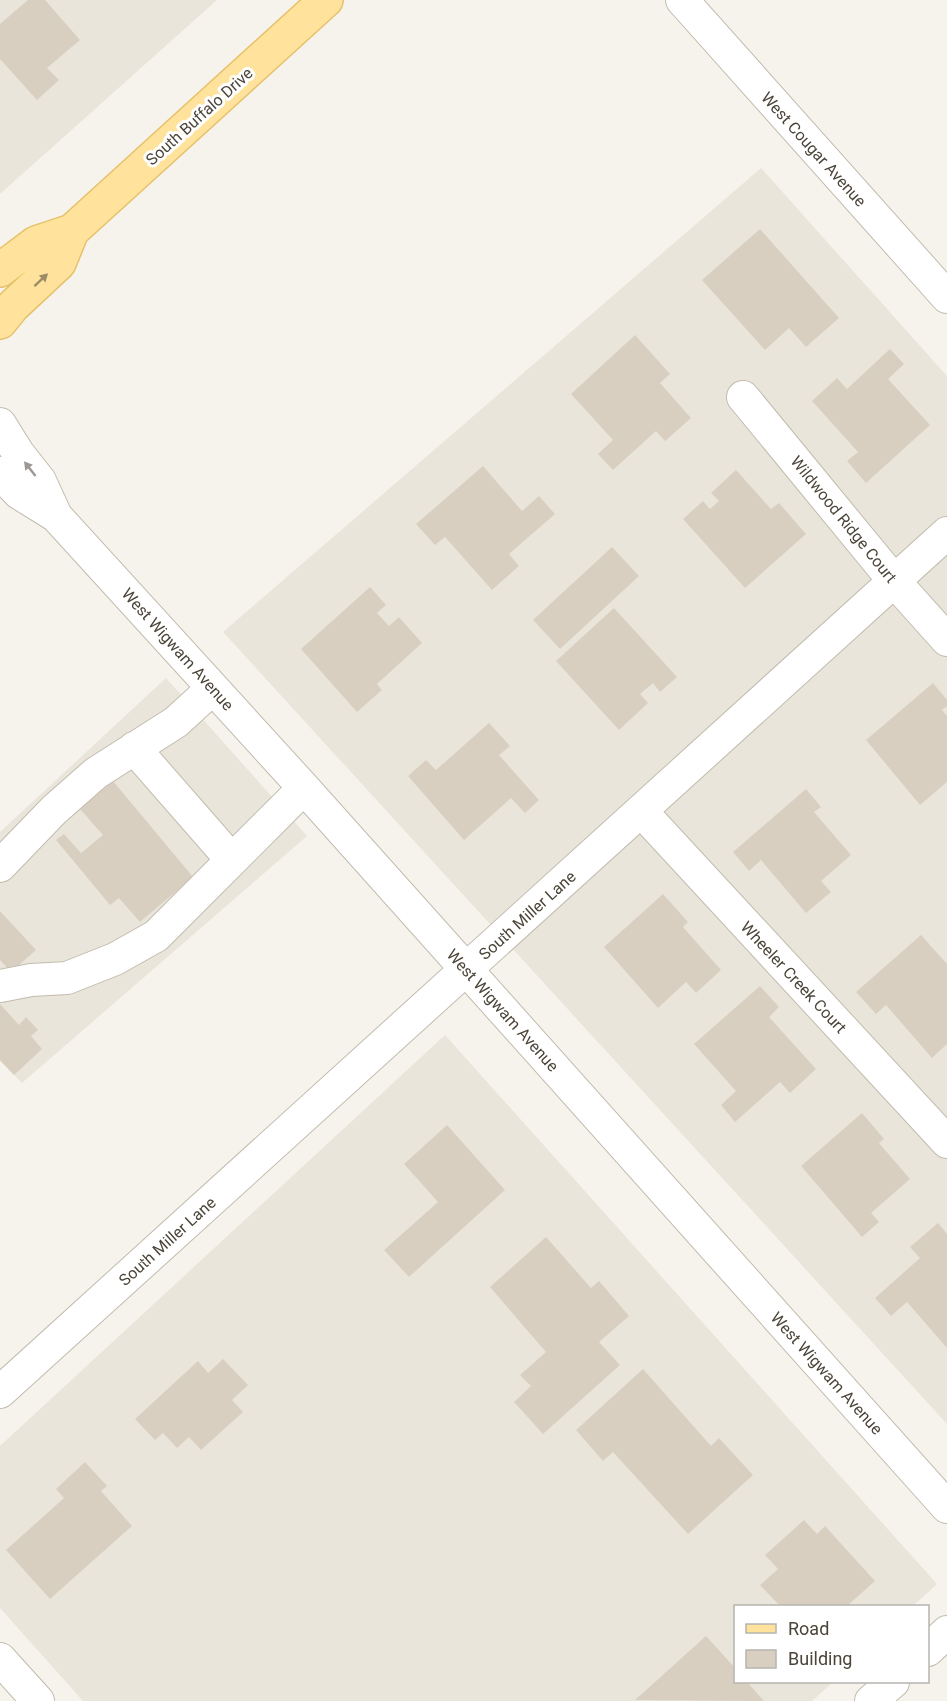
<svg xmlns="http://www.w3.org/2000/svg" width="947" height="1701" font-family="Roboto,sans-serif">
  <rect width="100%" height="100%" fill="#f6f3ec"/>
  <!-- residential -->
  <path fill="#eae5da" d="M0 0H217L0 194Z
    M761 168 947 376V1424L223 632Z
    M166 678 307 836 22 1083 0 1061V832Z
    M445 1035 937 1584 913 1606H736V1682H833L812 1701H83L0 1608V1446Z"/>
  <!-- building -->
  <path fill="#d8cfc1" d="M28 0H45L80 40 47 68 59 80 37 100 0 59V24Z
    M760 229 839 318 806 347 789 328 765 350 702 280Z
    M635 335 670 374 660 383 691 418 665 441 656 431 613 470 598 454 613 440 571 394Z
    M890 349 904 364 888 379 930 425 866 483 847 461 858 452 812 401 837 378 847 389Z
    M483 466 522 511 539 496 555 514 509 554 519 566 492 590 445 537 435 545 416 524Z
    M736 470 771 509 779 503 806 534 745 588 683 519 703 501 710 509 719 501 711 493Z
    M612 547 639 576 560 649 533 620Z
    M370 587 386 605 377 613 389 626 399 617 422 643 377 684 382 690 357 712 301 649Z
    M614 608 677 677 660 692 653 683 640 694 648 703 619 730 556 661Z
    M933 683 947 700V706L942 710 947 716V782L920 805 866 740Z
    M489 723 510 746 499 755 539 800 525 813 511 798 464 840 408 776 426 760 436 770Z
    M113 781 193 877 140 922 119 898 110 905 56 840 64 834 81 853 103 835 80 809Z
    M806 789 821 807 814 812 851 855 821 881 831 892 806 913 761 860 749 871 733 852Z
    M663 894 688 922 683 927 721 970 696 993 686 982 658 1008 604 947Z
    M0 911 36 950 11 972 0 960Z
    M921 935 947 964V1044L932 1058 886 1005 876 1014 856 992Z
    M760 986 779 1007 769 1017 816 1069 790 1093 780 1082 735 1122 721 1105 736 1091 694 1044Z
    M0 1004 19 1025 26 1017 38 1030 31 1036 42 1049 14 1075 0 1060Z
    M862 1113 884 1139 879 1143 910 1179 871 1213 879 1222 862 1237 801 1166Z
    M447 1125 505 1190 409 1277 384 1250 438 1202 404 1164Z
    M938 1223 947 1234V1348L907 1302 891 1316 875 1298 920 1258 910 1247Z
    M546 1237 591 1288 599 1281 629 1316 599 1342 620 1365 543 1434 514 1402 531 1386 520 1375 546 1352 490 1287Z
    M223 1359 248 1385 232 1400 243 1412 201 1450 189 1437 177 1448 163 1433 155 1440 135 1419 198 1361 208 1373Z
    M643 1369 711 1446 719 1438 753 1475 688 1534 613 1452 603 1461 576 1430Z
    M85 1462 107 1486 101 1491 132 1526 50 1599 6 1550 64 1498 56 1489Z
    M804 1520 817 1534 825 1526 875 1581 847 1606H780L760 1585 778 1569 765 1555Z
    M706 1636 736 1669V1682H747L764 1701 635 1700Z"/>
  <g fill="none" stroke-linecap="round" stroke-linejoin="round">
    <!-- minor casing -->
    <g stroke="#c2bbae" stroke-width="34">
      <path id="minor" d="M682 0 947 297
        M743 397 895 582 947 640
        M0 424 18 453 40 481 56 516
        M0 473 19 493 56 516 304 788 947 1507
        M134 748 231 859
        M642 812 947 1142
        M0 866 54 810 96 773 176 722 213 688
        M0 986 31 980 67 978 115 959 156 936 304 788
        M0 1392 947 533
        M928 1650 947 1632
        M0 1659 38 1701
        M871 1701 893 1682"/>
    </g>
    <!-- major casing -->
    <g stroke="#e6c16a" stroke-width="36">
      <path id="major" d="M0 270 36 243 72 231 326 0
        M0 322 13 306 59 263 72 231"/>
    </g>
    <!-- minor -->
    <use href="#minor" stroke="#fff" stroke-width="32"/>
    <!-- major -->
    <use href="#major" stroke="#ffe39c" stroke-width="33"/>
  </g>
  <!-- one-way arrows -->
  <defs><path id="oneway-solid" d="M-6-.8H1V-3.2L6.5 0L1 3.2V.8H-6Z" transform="scale(1.5)"/></defs>
  <use fill="#9c8c66" href="#oneway-solid" transform="translate(41 280) rotate(-43)"/>
  <use fill="#9c9892" href="#oneway-solid" transform="translate(30 469) rotate(-128)"/>
  <g text-anchor="middle" stroke-width="6" stroke-linejoin="round" paint-order="stroke">
    <!-- street labels -->
    <g font-size="16" fill="#4b4439" stroke="#fff">
      <text transform="translate(199 116) rotate(-42)" y="6">South Buffalo Drive</text>
      <text transform="translate(814 149) rotate(48)" y="6">West Cougar Avenue</text>
      <text transform="translate(844 519) rotate(51)" y="6">Wildwood Ridge Court</text>
      <text transform="translate(178 649) rotate(48)" y="6">West Wigwam Avenue</text>
      <text transform="translate(527 915) rotate(-42)" y="6">South Miller Lane</text>
      <text transform="translate(794 977) rotate(47)" y="6">Wheeler Creek Court</text>
      <text transform="translate(503 1010) rotate(48)" y="6">West Wigwam Avenue</text>
      <text transform="translate(167 1241) rotate(-42)" y="6">South Miller Lane</text>
      <text transform="translate(827 1373) rotate(48)" y="6">West Wigwam Avenue</text>
    </g>
  </g>
  <!-- legend -->
  <rect x="734" y="1605" width="195" height="78" fill="#ffffff" stroke="#b7b4b0" stroke-width="1.5"/>
  <rect x="746" y="1624" width="30" height="9" fill="#ffe39c" stroke="#b7b4b0" stroke-width="1.5"/>
  <text x="788" y="1635" font-size="18" fill="#4b4439">Road</text>
  <rect x="746" y="1650" width="30" height="18" fill="#d8cfc1" stroke="#b7b4b0" stroke-width="1.5"/>
  <text x="788" y="1665" font-size="18" fill="#4b4439">Building</text>
</svg>
